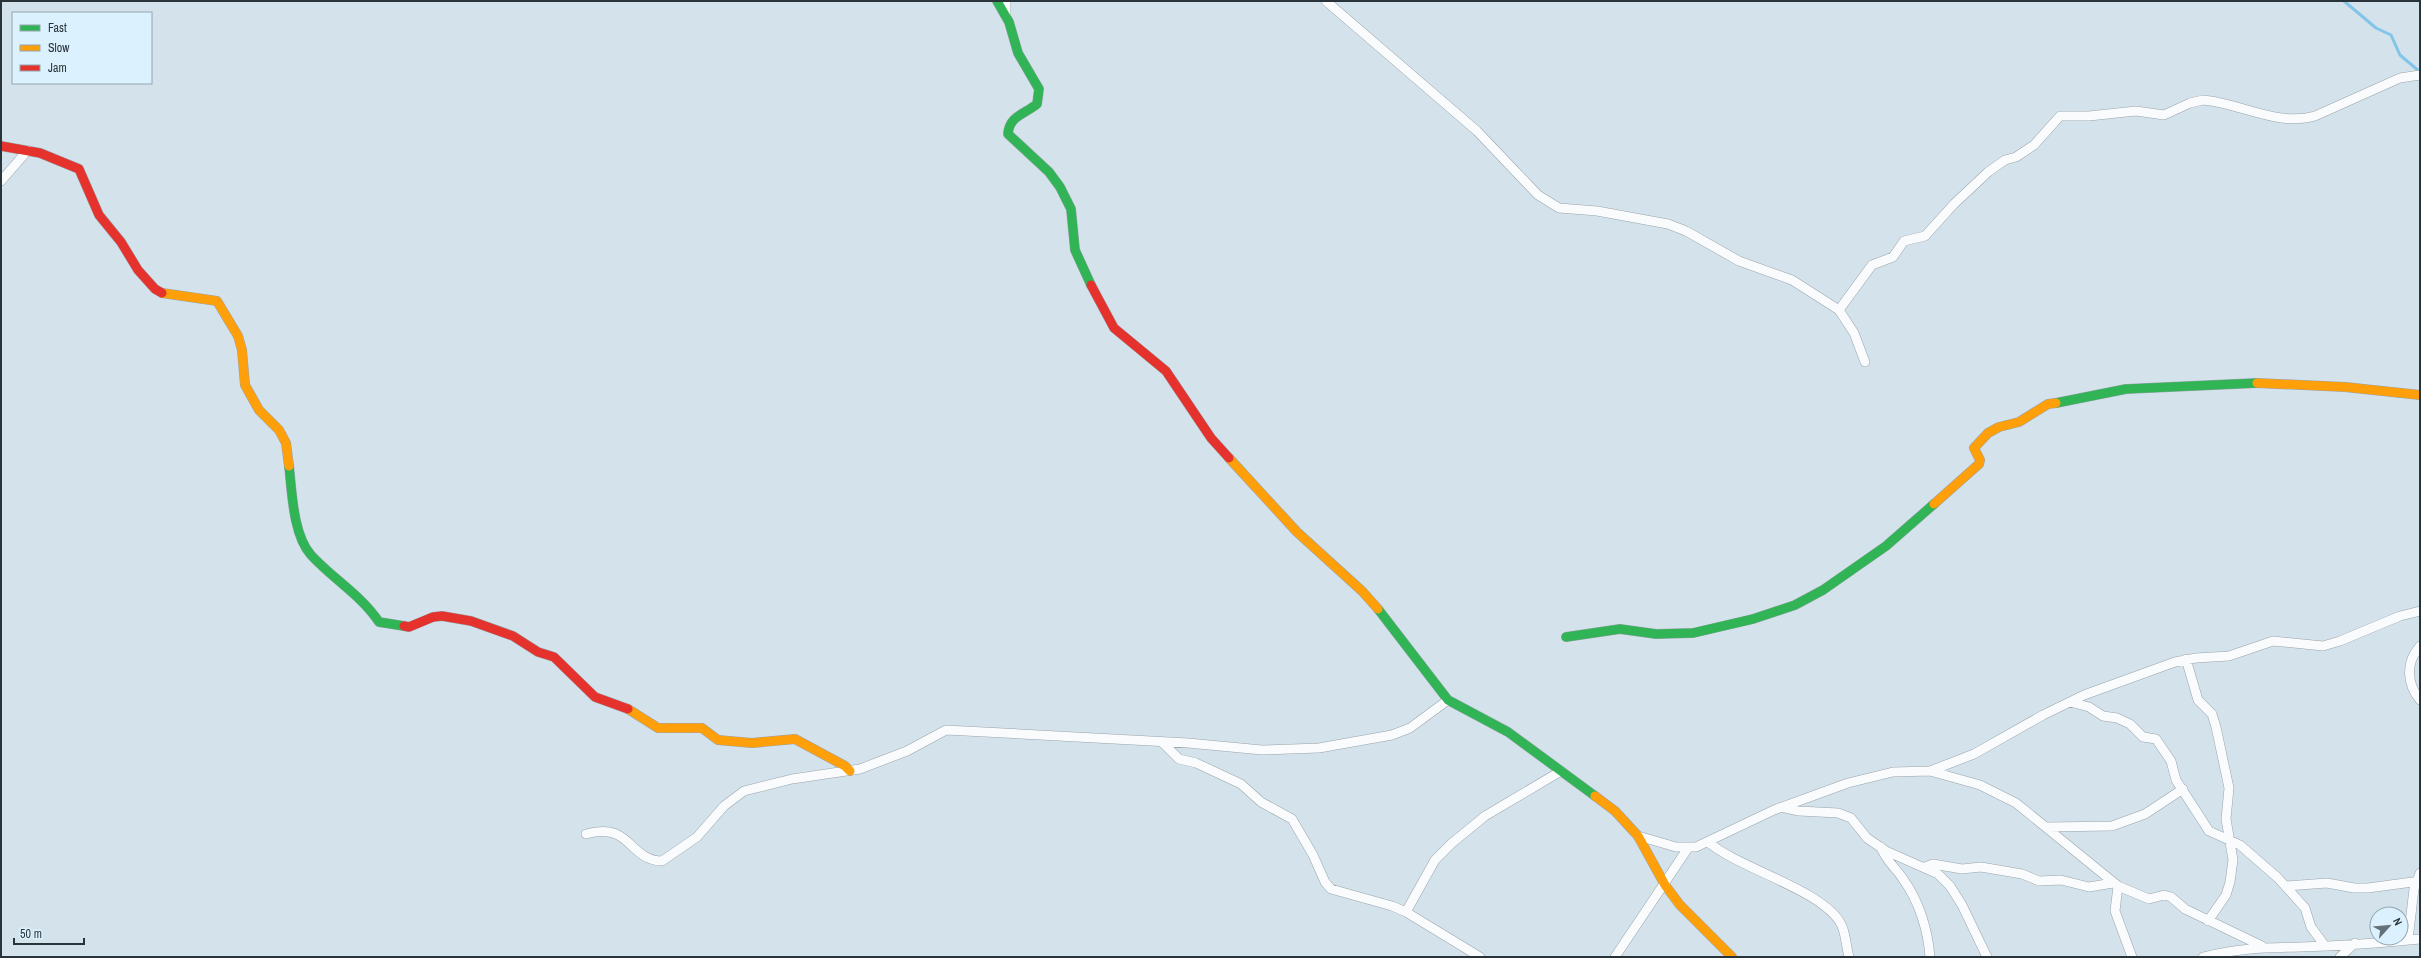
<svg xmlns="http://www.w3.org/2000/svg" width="2421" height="958" font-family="'Archivo Narrow',sans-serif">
  <rect width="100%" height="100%" fill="#d4e2eb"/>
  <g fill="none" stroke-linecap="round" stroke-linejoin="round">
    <!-- stream -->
    <path stroke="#82c5e8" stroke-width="3" d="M2344 1 2376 28 2391 35 2400 55 2420 72"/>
    <!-- street casing -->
    <g stroke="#99a4ab" stroke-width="10">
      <path id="street" d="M1326 1 1477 131 1538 195 1559 208 1597 211 1668 224 1686 231 1739 261 1792 280 1839 310 1854 333 1865 362
        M1006 15V1
        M1 181 28 150
        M1839 310 1872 265 1893 257 1904 241 1925 236 1954 204 1988 172 2005 160 2016 157 2034 145 2060 116H2089L2136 111 2164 115 2190 103 2203 100C2240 103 2278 127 2315 116L2400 78 2420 75
        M2420 646C2405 663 2407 684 2420 700
        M2186 659 2198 700 2212 714 2216 727 2229 788 2226 819 2233 860 2230 882 2226 895 2208 921
        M2070 702 2089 707 2103 716 2117 718 2130 724 2143 737 2156 739 2171 761 2176 780 2209 831 2240 845 2278 878 2305 908 2311 927 2325 946
        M1162 742 1179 759 1196 763 1241 784 1261 802 1292 819 1313 855 1325 882 1331 889 1392 906 1406 912 1480 957
        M1930 771 1974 754 2043 715 2084 695 2175 662 2196 658 2229 656 2273 641 2323 646 2340 641 2400 616 2420 611
        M1781 807 1799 811 1838 813 1851 818 1867 838 1886 851 1938 874 1950 886 1962 905 1987 957
        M2048 827 2112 826 2145 814 2183 789
        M586 834C631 821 628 860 662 861L697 837 724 806 744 791 792 779 860 769 907 751 946 730 1188 743 1262 750 1319 748 1392 735 1410 728 1448 700
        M1638 836 1676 847H1696L1774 810 1848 783 1893 772 1930 771 1980 785 2016 803 2118 886 2149 899 2164 895 2171 897 2185 909 2262 946
        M1708 842C1740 869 1823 890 1841 924 1846 933 1846 947 1849 957
        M1881 847C1885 860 1896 868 1903 879 1919 901 1928 930 1930 957
        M1925 867 1933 864 1962 869 1981 867 2022 874 2039 881 2061 880 2089 887 2113 883
        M2118 886 2115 911 2132 957
        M2286 886 2327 883 2354 888H2368L2420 881
        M1406 912 1435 860 1452 843 1485 816 1561 771
        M2408 940 2414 889 2420 873
        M1615 957 1688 848
        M2203 957C2240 948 2262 948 2300 947 2340 946 2380 943 2420 939
        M2340 957 2355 943"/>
    </g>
    <!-- fast casing -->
    <g stroke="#99a4ab" stroke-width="10">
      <path id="fast" d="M997 1 1009 22 1018 53 1039 89 1037 104C1025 114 1009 116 1008 134L1049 172 1060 187 1071 209 1075 250 1091 285
        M2056 403 2126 389 2257 383
        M289 466C292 492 293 535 311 555 333 579 361 595 379 622L404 626
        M1378 609 1448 700 1508 732 1595 796
        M1566 637 1620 629 1656 634 1693 633 1753 619 1795 605 1823 590 1886 546 1934 504"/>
    </g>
    <!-- slow casing -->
    <g stroke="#99a4ab" stroke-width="10">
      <path id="slow" d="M162 293 217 301 238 336 242 350 245 385 259 410 279 430 286 443 289 466
        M2257 383 2345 387 2420 395
        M1229 458 1297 532 1362 591 1378 609
        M1934 504 1979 464 1980 460 1974 448 1988 433 1999 427 2019 422 2048 404 2056 403
        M628 709 658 728H702L718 740 752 743 795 739 845 766 850 771
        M1595 796 1615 811 1638 836 1665 885 1680 905 1732 957"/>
    </g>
    <!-- jam casing -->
    <g stroke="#99a4ab" stroke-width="10">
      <path id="jam" d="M1 146 40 153 79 169 99 215 121 242 138 270 155 289 162 293
        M1091 285 1114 328 1166 371 1211 438 1229 458
        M404 626 409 627 433 617 442 616 471 621 513 636 538 652 554 657 595 697 628 709"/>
    </g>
    <!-- street -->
    <use href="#street" stroke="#f9fbfc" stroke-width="9"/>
    <!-- fast -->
    <use href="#fast" stroke="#30b455" stroke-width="9"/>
    <!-- slow -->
    <use href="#slow" stroke="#ff9f0a" stroke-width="9"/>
    <!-- jam -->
    <use href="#jam" stroke="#e5322d" stroke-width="9"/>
  </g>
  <!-- border -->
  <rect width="2421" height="958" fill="none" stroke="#29343a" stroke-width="4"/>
  <!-- legend -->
  <rect x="12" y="12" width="140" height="72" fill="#dbf1fe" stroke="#94a5b0"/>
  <rect x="20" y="25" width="20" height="6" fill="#30b455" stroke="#94a5b0"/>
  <text x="48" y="32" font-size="12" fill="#29343a">Fast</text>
  <rect x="20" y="45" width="20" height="6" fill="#ff9f0a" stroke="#94a5b0"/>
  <text x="48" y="52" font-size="12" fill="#29343a">Slow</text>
  <rect x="20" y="65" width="20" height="6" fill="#e5322d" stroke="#94a5b0"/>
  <text x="48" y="72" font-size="12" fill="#29343a">Jam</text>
  <!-- north arrow -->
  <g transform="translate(2389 926) rotate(63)"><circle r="19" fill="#dbf1fe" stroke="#94a5b0"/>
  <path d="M0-3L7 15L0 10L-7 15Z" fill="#657178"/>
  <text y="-6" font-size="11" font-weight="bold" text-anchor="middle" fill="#29343a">N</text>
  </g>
  <!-- scale -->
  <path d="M14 938v6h70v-6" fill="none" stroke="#29343a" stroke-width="2"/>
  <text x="20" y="938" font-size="12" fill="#29343a" stroke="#dbf1fe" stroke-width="3" paint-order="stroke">50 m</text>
</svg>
